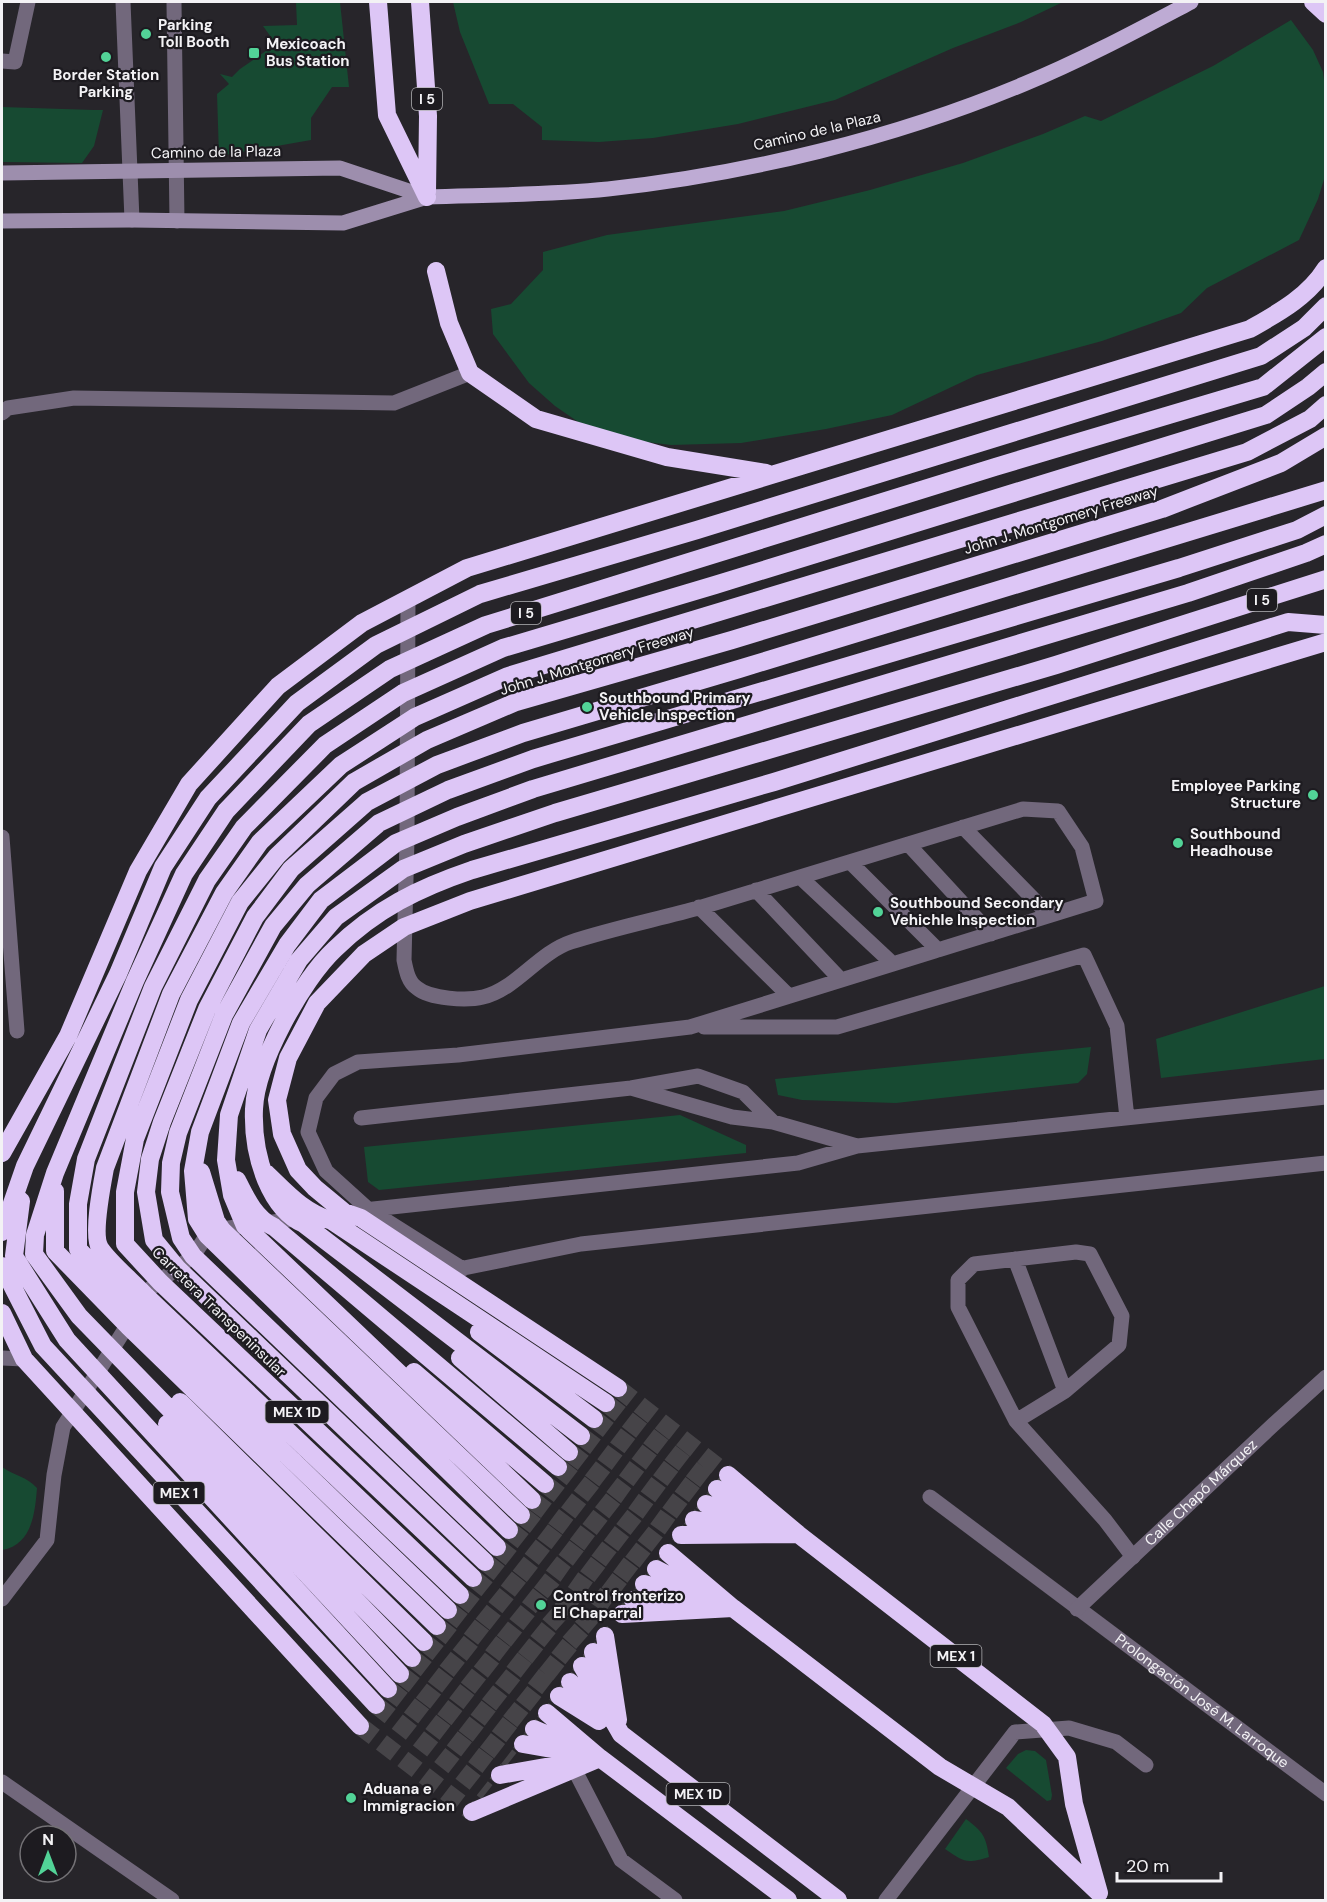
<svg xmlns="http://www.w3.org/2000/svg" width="1327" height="1902" font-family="'DM Sans',sans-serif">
  <rect width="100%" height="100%" fill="#27252a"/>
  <!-- green -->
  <path fill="#174a32" d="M296 2H340L349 87H332L311 118V140L219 156 217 94 229 84 220 74 232 77 240 69 276 44 263 26 297 25Z
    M453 2H1063L1021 22 953 48 835 100 738 124 653 138 599 142 542 140V127L513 104H489L460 32Z
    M1291 20 1313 50 1323 72 1326 96 1325 176 1318 199 1299 240 1207 288 1181 313 1102 341 977 375 892 415 826 429 741 443 671 445 623 439 587 428 555 406 529 383 493 334 491 309 511 304 543 270V252L607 235 784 211 870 190 963 163 1043 134 1085 116 1101 121 1213 66Z
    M2 107 94 110H103L94 146 82 163 2 162Z
    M1325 986V1059L1161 1078 1156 1039Z
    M1091 1047 1087 1074 1078 1083 896 1103 802 1100 778 1095 775 1079Z
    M680 1115 746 1145V1153L379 1190 368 1182 364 1147Z
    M2 1467C15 1476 26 1476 37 1488 35 1513 32 1545 2 1550Z
    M1026 1750 1035 1751 1046 1760 1052 1795 1051 1800 1047 1801 1006 1768 1018 1754Z
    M966 1819C983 1832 986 1836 989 1857 966 1864 964 1862 945 1849Z"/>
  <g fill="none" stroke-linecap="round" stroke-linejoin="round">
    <!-- motorway-tunnel -->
    <path stroke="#464448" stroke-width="18" stroke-dasharray="18 9" stroke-linecap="butt" d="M618 1388 728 1475
      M606 1403 717 1489
      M594 1419 706 1504
      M581 1436 694 1520
      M569 1452 625 1495 681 1535
      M558 1467 668 1553
      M545 1484 656 1569
      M532 1500 644 1584
      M521 1515 633 1600
      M509 1530 565 1574 622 1614
      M497 1547 553 1591 605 1636
      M485 1562 540 1605 593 1652
      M473 1578 582 1666
      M460 1595 570 1682
      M448 1610 559 1696
      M437 1626 547 1713
      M424 1642 534 1729
      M412 1658 523 1744
      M400 1674 511 1760
      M388 1689 500 1775
      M376 1705 487 1792
      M360 1726 472 1812"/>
    <!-- service -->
    <path stroke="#72687c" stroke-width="15" d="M123 2 132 220
      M174 3 177 221
      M2 61 15 62 28 2
      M2 413 8 408 74 398 394 403 470 373
      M408 599 407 839 404 960C406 970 408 982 417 988 430 999 467 1001 483 997 515 990 538 953 571 942 614 928 659 919 702 907 809 875 916 842 1023 809L1058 811 1082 847 1096 901 690 1027 458 1055 358 1062 334 1074 316 1098 308 1132 326 1171 368 1209 463 1269
      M963 827 1049 915
      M2 837 17 1031
      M908 844 991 934
      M850 862 938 950
      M800 877 893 964
      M756 890 841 980
      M699 907 789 996
      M704 1027H837L1084 955 1117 1026 1127 1118
      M631 1088 732 1117 773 1122 857 1146 1326 1097
      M361 1118 631 1088 698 1076 743 1092 773 1122
      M364 1210 798 1163 857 1146
      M1015 1259 1065 1391
      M454 1270 581 1244 1326 1163
      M2 1358 24 1359
      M1016 1421 1065 1391 1119 1345 1122 1316 1090 1254 1076 1252 974 1264 958 1280V1307L1016 1421 1105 1520 1133 1557
      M2 1599 47 1540 54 1475 63 1427 151 1288 193 1256 207 1235 229 1228 302 1218
      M569 1759 621 1860 675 1900
      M2 1782 172 1900
      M886 1900 1015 1732 1069 1728 1116 1742 1146 1765"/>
    <!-- minor -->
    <g stroke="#72687c" stroke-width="15">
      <path id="s1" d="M930 1497 1326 1794"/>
      <path id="s2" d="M1077 1609 1274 1424 1326 1377"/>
    </g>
    <!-- secondary -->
    <path stroke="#9d8ead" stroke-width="15" d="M2 173 340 168 427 197
      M2 221 132 220 343 223 427 197"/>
    <!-- primary -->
    <path stroke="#beabd4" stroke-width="15" d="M427 197C487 195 548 195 608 189 747 174 895 138 1024 84 1082 60 1136 31 1191 2"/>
    <!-- motorway -->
    <path stroke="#ddc6f6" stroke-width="18" d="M378 2 387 115 427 197
      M420 2 428 116 427 192
      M1313 2 1326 14
      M436 271 449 323 470 373 536 419 667 457 766 473
      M2 1153 68 1036 138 871 189 784 278 686 362 623 467 568 1250 329C1278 313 1308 297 1326 268
      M201 1172 216 1221 222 1230 521 1515
      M266 1173C287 1193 303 1212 332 1221L606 1403
      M237 1180C246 1198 255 1218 274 1227L558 1467
      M55 1191V1251L128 1326 437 1626
      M21 1201 14 1256 67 1340 388 1689
      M2 1232 25 1166 118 974 163 867 208 798 297 703 376 645 480 594 697 530 1261 356 1304 328 1326 306
      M2 1266 43 1346 376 1705
      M2 1313 24 1359 360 1726
      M479 1332 594 1419
      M460 1358 569 1452
      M414 1372 545 1484
      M618 1388 361 1218 344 1212 315 1188 298 1170 282 1134 277 1100 288 1058 317 1003 364 954 404 927 470 901 1326 642
      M180 1402 424 1642
      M167 1424 400 1674
      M581 1436 304 1224C285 1216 274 1199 266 1180 257 1158 253 1134 254 1109 256 1063 302 980 335 949 376 909 419 888 472 870L774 782 1288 622 1326 625
      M728 1475 798 1534 1043 1724 1067 1757 1074 1804 1099 1893
      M717 1489 762 1515
      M532 1500 249 1230 245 1226 232 1195 226 1160 229 1115 258 1030 299 960 336 917 403 869 464 844 555 813 1056 665 1326 579
      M706 1504 782 1529
      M694 1520 736 1526
      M509 1530 207 1235 197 1219 193 1171 200 1132 241 1023 287 945 321 900 396 843 457 817 533 789 1188 593 1306 553 1326 544
      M681 1535 798 1534
      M497 1547 193 1256 181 1238 170 1192 171 1163 178 1133 224 1015 273 926 307 885 379 823 448 790 533 759 1179 568 1297 530 1326 515
      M668 1553 733 1608 940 1767 1008 1807 1099 1893
      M485 1562 177 1268 154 1240 146 1192 150 1159 162 1122 207 1009 255 917 291 869 367 802 437 765 523 733 739 669 1326 490
      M656 1569 697 1590
      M473 1578 160 1282 125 1244V1192L135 1139 189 1000 240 902 277 856 354 782 427 740 516 702 732 640 1162 509 1281 463 1326 436
      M644 1584 717 1603
      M460 1595 146 1296C134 1283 109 1262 100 1248 92 1236 102 1184 105 1168L171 994 224 893 260 842 341 765 415 717 508 676 1247 452 1310 419 1326 405
      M633 1600 665 1602
      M448 1610 137 1311 78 1249V1204L86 1159 153 987 207 880 244 827 325 745 403 693 503 648 715 585 1266 415 1308 387 1326 372
      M622 1614 733 1608
      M605 1636 618 1720
      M593 1652 603 1681
      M412 1658 79 1316 34 1254 35 1235 55 1173 135 981 184 874 226 811 309 724 390 669 486 625 995 467 1263 387 1326 337
      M582 1666 621 1734 838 1900
      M570 1682 603 1716
      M559 1696 599 1721
      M547 1713 600 1758 788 1900
      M534 1729 574 1746
      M523 1744 586 1755
      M500 1775 568 1763
      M472 1812 600 1758"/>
  </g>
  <!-- markers -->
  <g fill="#52d397" stroke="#1d1b20" stroke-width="2">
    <circle cx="146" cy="34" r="6"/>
    <rect x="248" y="47" width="12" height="12" rx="3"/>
    <circle cx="106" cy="57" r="6"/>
    <circle cx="587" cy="707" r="6"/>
    <circle cx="1313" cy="795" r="6"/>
    <circle cx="1178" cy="843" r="6"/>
    <circle cx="878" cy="912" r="6"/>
    <circle cx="541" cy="1605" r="6"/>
    <circle cx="351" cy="1798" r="6"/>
  </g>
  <g text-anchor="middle" stroke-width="4.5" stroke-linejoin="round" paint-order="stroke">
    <!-- shield labels -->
    <g fill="#1d1b20" stroke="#b3b2b5" stroke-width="1.5">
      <rect x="412" y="88" width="30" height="22" rx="4.5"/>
      <rect x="1247" y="589" width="30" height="22" rx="4.5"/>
      <rect x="511" y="602" width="30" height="22" rx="4.5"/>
      <rect x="265.5" y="1401" width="63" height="22" rx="4.5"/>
      <rect x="153.5" y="1482" width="51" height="22" rx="4.5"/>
      <rect x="930.5" y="1645" width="51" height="22" rx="4.5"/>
      <rect x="666.5" y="1783" width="63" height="22" rx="4.5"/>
    </g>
    <g font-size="14" font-weight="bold" fill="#f3f2f5">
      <text x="427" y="104">I 5</text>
      <text x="1262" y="605">I 5</text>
      <text x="526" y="618">I 5</text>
      <text x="297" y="1417">MEX 1D</text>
      <text x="179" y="1498">MEX 1</text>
      <text x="956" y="1661">MEX 1</text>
      <text x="698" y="1799">MEX 1D</text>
    </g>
    <!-- poi labels -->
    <g font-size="15" font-weight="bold" fill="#f3f2f5" stroke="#1d1b20" text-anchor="start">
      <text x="158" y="30">Parking<tspan x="158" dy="17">Toll Booth</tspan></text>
      <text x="266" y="49">Mexicoach<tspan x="266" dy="17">Bus Station</tspan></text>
      <text x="106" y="80" text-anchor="middle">Border Station<tspan x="106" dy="17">Parking</tspan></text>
      <text x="599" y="703">Southbound Primary<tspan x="599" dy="17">Vehicle Inspection</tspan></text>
      <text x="1301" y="791" text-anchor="end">Employee Parking<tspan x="1301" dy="17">Structure</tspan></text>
      <text x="1190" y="839">Southbound<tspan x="1190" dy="17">Headhouse</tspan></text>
      <text x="890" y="908">Southbound Secondary<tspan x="890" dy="17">Vehichle Inspection</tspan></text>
      <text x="553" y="1601">Control fronterizo<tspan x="553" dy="17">El Chaparral</tspan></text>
      <text x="363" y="1794">Aduana e<tspan x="363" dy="17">Immigracion</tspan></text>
    </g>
    <!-- street labels -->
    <g font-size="15" fill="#f3f2f5" stroke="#1d1b20">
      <text transform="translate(817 131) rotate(-13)" y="5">Camino de la Plaza</text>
      <text transform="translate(216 152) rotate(-1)" y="5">Camino de la Plaza</text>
      <text transform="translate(1061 520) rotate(-17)" y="5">John J. Montgomery Freeway</text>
      <text transform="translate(597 661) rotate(-17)" y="5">John J. Montgomery Freeway</text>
      <text transform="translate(219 1312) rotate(44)" y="5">Carretera Transpeninsular</text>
      <text dy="5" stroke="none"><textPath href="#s2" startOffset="170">Calle Chapó Márquez</textPath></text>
      <text dy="5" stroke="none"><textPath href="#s1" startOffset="340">Prolongación José M. Larroque</textPath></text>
    </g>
  </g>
  <!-- border -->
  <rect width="1327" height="1902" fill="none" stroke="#f3f2f5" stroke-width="6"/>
  <!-- north arrow -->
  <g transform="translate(48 1854)"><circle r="28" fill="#1d1b20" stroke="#737175" stroke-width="1.5"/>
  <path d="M0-4.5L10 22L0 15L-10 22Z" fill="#52d397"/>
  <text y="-9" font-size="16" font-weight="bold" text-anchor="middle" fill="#f3f2f5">N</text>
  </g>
  <!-- scale -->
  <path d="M1117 1872v9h104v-9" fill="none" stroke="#f3f2f5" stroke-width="3"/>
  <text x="1126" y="1872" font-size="18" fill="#f3f2f5" stroke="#1d1b20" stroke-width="4.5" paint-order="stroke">20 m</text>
</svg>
